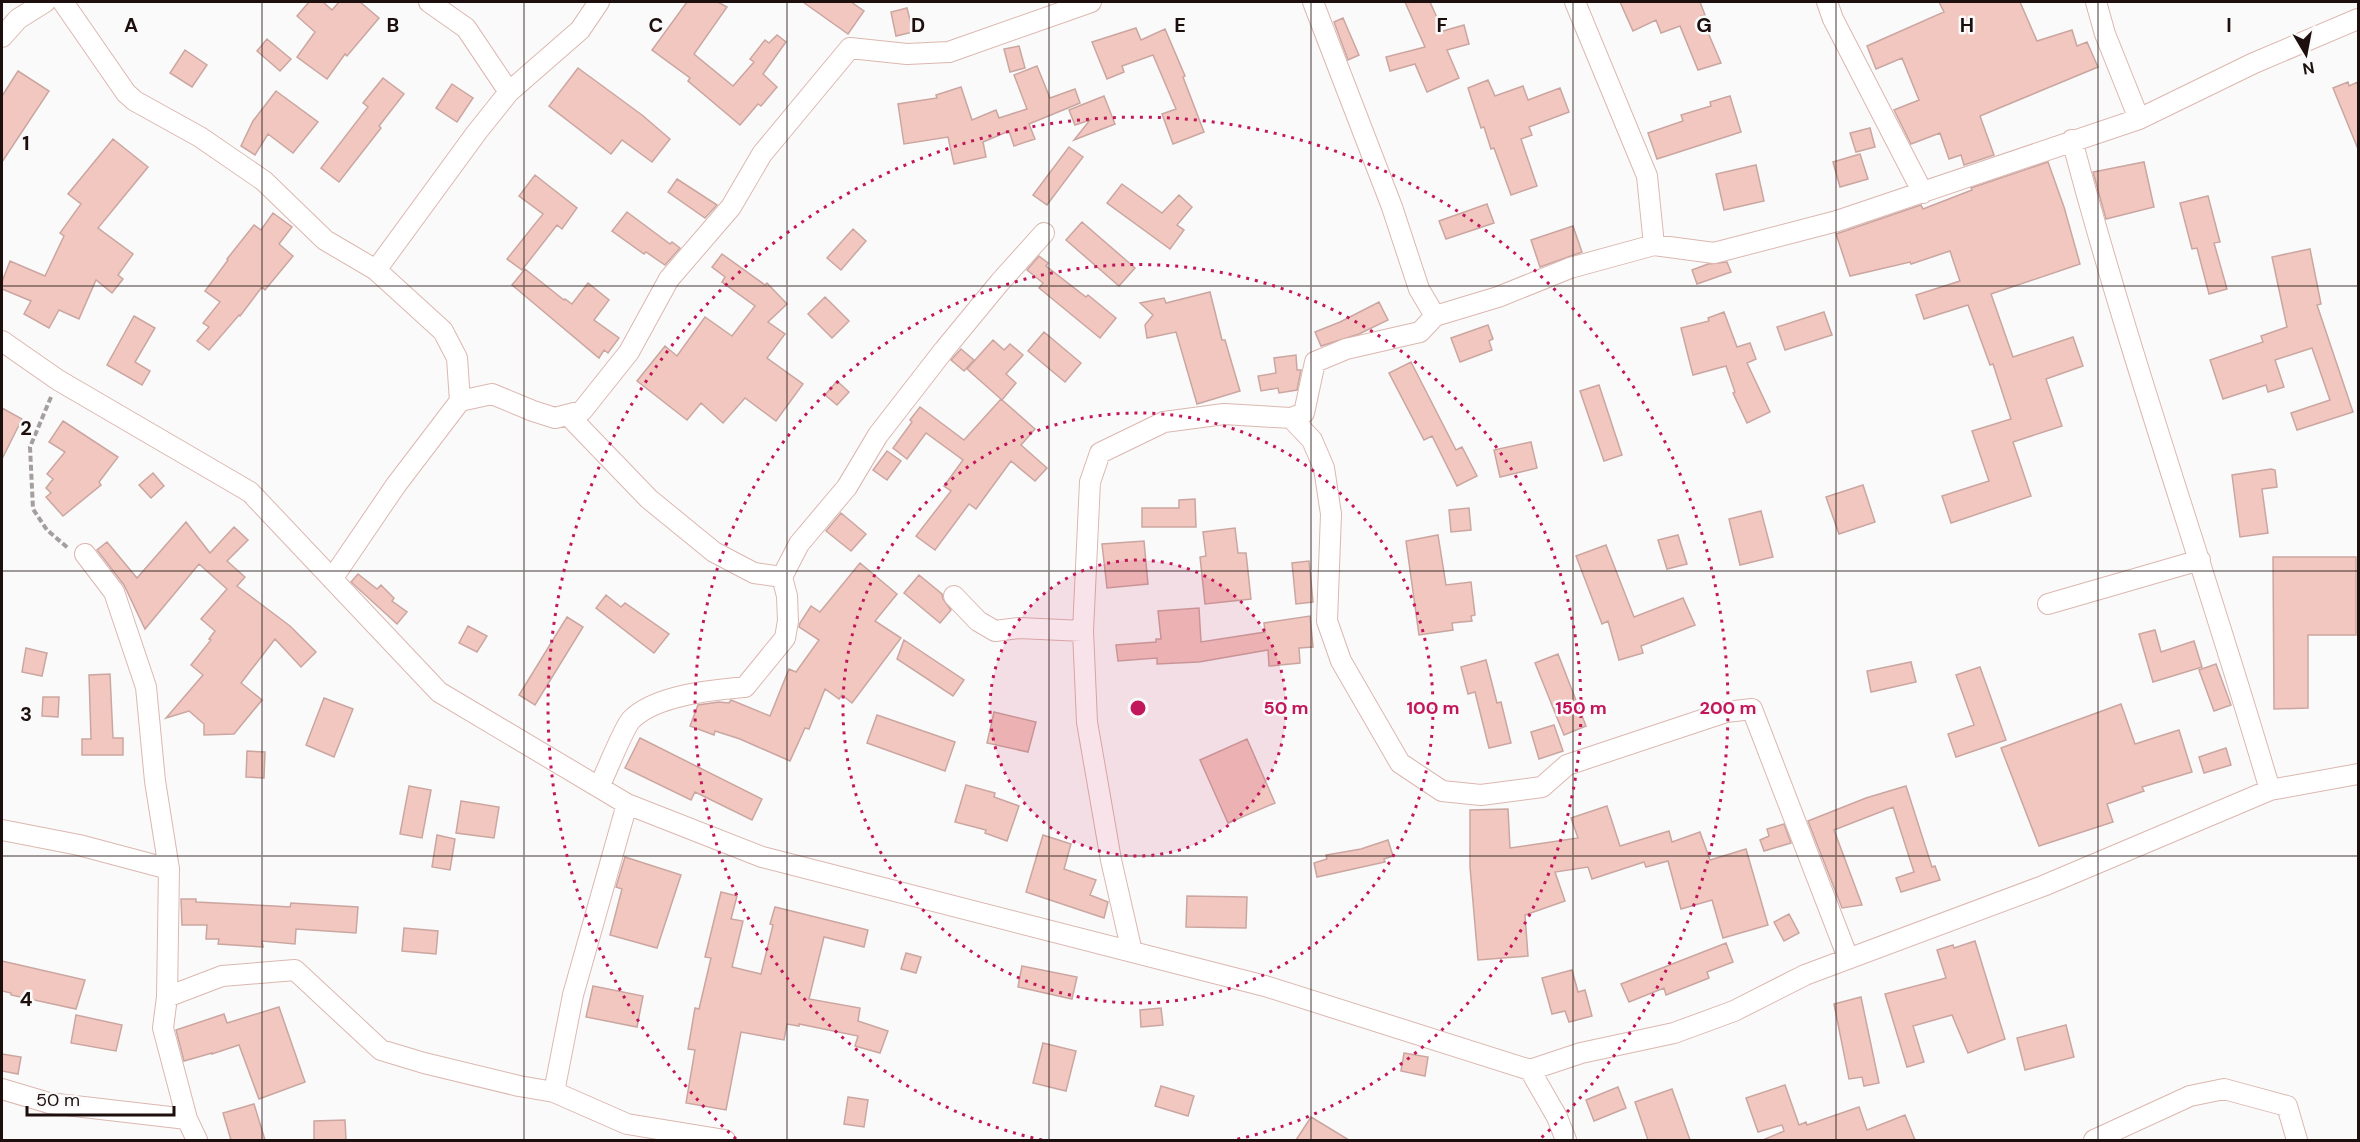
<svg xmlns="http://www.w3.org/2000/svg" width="2360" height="1142" font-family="'DM Sans',sans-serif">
  <rect width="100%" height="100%" fill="#fafafa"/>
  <!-- building -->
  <path fill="#f1c7c0" stroke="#cba6a0" stroke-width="1.5" d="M309 2H323L332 10 339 2H360L379 18 347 56 345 54 327 79 297 57 315 32 297 16Z
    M687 2H718L727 7 694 54 733 86 754 62 750 59 765 40 769 43 777 35 786 42 763 74 777 87 761 106 758 104 740 125 688 81 690 78 652 50Z
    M803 2H851L864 11 848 34Z
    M1405 2H1430L1443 31 1464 25 1469 44 1447 50 1459 78 1427 92 1415 64 1390 71 1386 57 1425 47Z
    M1620 2H1700L1705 15 1701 16 1721 63 1698 70 1680 26 1661 33 1656 20 1633 31Z
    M1939 2H2020L2037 41 2072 30 2077 46 2087 42 2098 67 1980 116 1994 155 1964 165 1961 155 1949 159 1940 133 1911 144 1894 110 1919 100 1902 58 1876 69 1867 46 1944 12Z
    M907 8 913 32 896 36 891 12Z
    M1343 18 1359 55 1348 60 1334 22Z
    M1136 28 1141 40 1165 29 1185 76 1183 77 1204 132 1173 144 1162 114 1176 109 1153 55 1122 66 1124 72 1107 79 1092 42Z
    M267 39 291 59 280 71 257 51Z
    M1019 46 1025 68 1010 72 1004 49Z
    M185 50 207 65 192 87 170 73Z
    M1037 66 1050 98 1075 89 1080 103 1029 124 1035 139 1014 146 1009 131 983 142 986 157 954 164 948 137 904 144 898 104 937 98 936 95 961 87 972 120 996 110 999 118 1027 109 1014 75Z
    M578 68 642 115 670 139 652 162 622 140 611 154 549 106Z
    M18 71 49 91 2 162V96Z
    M383 78 404 94 379 126 381 128 339 182 321 168 368 107 363 103Z
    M1488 80 1495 96 1523 86 1528 100 1560 88 1569 112 1529 127 1532 135 1521 139 1537 186 1511 195 1494 148 1491 149 1484 127 1481 128 1468 88Z
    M2348 82 2349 86 2358 82V149L2333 88Z
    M452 84 473 98 457 122 436 108Z
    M276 91 318 122 293 153 268 134 255 155 241 146 253 121Z
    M1104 96 1115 124 1074 140 1090 120 1075 125 1069 110Z
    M1730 96 1741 132 1657 159 1648 133 1683 121 1681 115 1711 106 1710 102Z
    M1870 128 1875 147 1856 152 1850 133Z
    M113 139 148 167 98 228 133 254 118 275 123 279 112 293 96 280 79 319 59 310 49 328 24 314 31 301 2 289V282L10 261 45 276 64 236 60 233 81 204 68 194Z
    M1069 147 1083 157 1047 205 1033 195Z
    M1860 154 1868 179 1840 187 1833 162Z
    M2048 162 2064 207 2080 264 1991 294 2013 357 2073 337 2083 366 2046 379 2062 426 2013 442 2031 496 1951 523 1942 496 1989 481 1972 431 2011 419 1993 364 1990 365 1968 305 1924 319 1916 295 1960 281 1950 251 1911 264 1910 262 1850 276 1836 234 1921 205 1923 209 1972 190 1971 188Z
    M2144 162 2154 207 2106 219 2093 172Z
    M1756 165 1764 201 1724 210 1716 174Z
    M535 175 577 208 562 229 557 225 522 270 507 259 543 214 519 196Z
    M677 179 717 205 705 218 668 192Z
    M1122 184 1162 213 1179 195 1192 207 1177 225 1184 230 1170 249 1107 203Z
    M2208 196 2220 242 2214 243 2227 289 2209 294 2197 248 2192 249 2180 203Z
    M1487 204 1494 223 1446 239 1439 221Z
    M627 212 670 244 672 242 680 248 665 265 646 252 644 254 612 231Z
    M273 213 292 227 279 244 293 256 265 290 262 287 240 316 239 315 209 350 197 341 209 327 203 323 220 302 205 291 228 260 227 259 254 225 261 230Z
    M1082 222 1135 268 1119 286 1066 240Z
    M1573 226 1582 252 1540 267 1531 240Z
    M853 229 866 241 841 270 827 258Z
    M2310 249 2321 304 2317 305 2353 412 2297 430 2291 413 2330 400 2312 348 2275 360 2284 387 2268 392 2266 385 2223 399 2210 360 2263 342 2261 336 2287 327 2272 257Z
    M722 254 765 285 767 283 787 304 768 322 785 334 767 358 803 384 776 421 745 398 723 423 701 403 687 420 637 381 665 346 677 356 705 317 732 336 755 306 722 282 725 277 712 267Z
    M1039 256 1048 263 1046 266 1086 297 1088 295 1116 318 1100 338 1039 288 1043 283 1027 270Z
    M1727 262 1731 272 1697 284 1692 270 1708 264Z
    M525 269 564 300 565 299 572 304 588 283 609 300 594 320 619 338 608 353 604 350 599 358 512 285Z
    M1210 292 1222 340H1225L1240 391 1197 404 1176 332 1147 338 1145 325 1153 315 1140 303 1164 298 1166 303Z
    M825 297 849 321 832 338 808 314Z
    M1379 302 1388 320 1359 334 1321 346 1315 332 1340 322Z
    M1724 312 1737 347 1750 343 1756 359 1747 363 1770 412 1747 423 1733 393 1735 392 1726 366 1693 375 1681 328 1709 321 1708 318Z
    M1824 312 1832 335 1785 350 1777 327Z
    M134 316 155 328 135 362 150 371 142 385 107 365Z
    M1488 325 1493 339 1489 341 1492 350 1460 362 1451 338Z
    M1044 332 1081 363 1065 382 1028 351Z
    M993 340 1004 350 1010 344 1023 355 1006 374 1016 383 1002 400 967 369Z
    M961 349 974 360 964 371 951 360Z
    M1296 355 1297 370H1301L1297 390 1279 393 1278 388 1261 391 1258 376 1276 373 1274 358Z
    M1411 362 1456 450 1462 447 1477 476 1457 486 1432 436 1424 440 1389 373Z
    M837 381 849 392 837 405 825 395Z
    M1599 385 1622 455 1604 461 1580 391Z
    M1001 399 1035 429 1021 445 1047 468 1035 481 1011 461 976 509 969 504 935 550 916 536 951 491 944 486 963 460 926 433 907 459 893 448 912 422 910 420 920 407 964 440Z
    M2 408 22 419 2 459Z
    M63 421 118 457 99 482 101 485 63 516 46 497 51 493 46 488 53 479 47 474 65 452 49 442Z
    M1531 442 1537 468 1500 477 1494 450Z
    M887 451 901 461 887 480 873 470Z
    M2271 469 2275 470 2277 487 2262 489 2268 533 2240 537 2232 475Z
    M153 473 164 486 151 498 139 485Z
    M1863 485 1875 522 1839 534 1826 497Z
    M1195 499 1196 527H1142V508H1179V500Z
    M1469 508 1471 530 1451 532 1449 510Z
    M1761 511 1773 557 1740 565 1729 519Z
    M841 513 866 534 851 551 826 531Z
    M186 522 210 553 234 527 248 540 227 561 245 577 237 586 290 626 316 652 301 667 275 639 241 683 262 700 234 734 204 735V724L189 711 166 718 203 675 191 665 211 640 209 639 215 631 201 619 227 589 199 564 145 629 124 585 97 550 107 542 137 578Z
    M1235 528 1238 553H1246L1251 599 1205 604 1200 557 1206 556 1203 532Z
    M1438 535 1446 585 1471 582 1475 615 1471 616 1472 621 1452 623 1453 630 1419 635 1406 541Z
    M1678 535 1687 564 1667 569 1658 540Z
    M1144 541 1148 584 1107 588 1102 544Z
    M1606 545 1634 617 1683 598 1695 625 1641 646 1643 653 1619 660 1608 621 1602 624 1576 556Z
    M2273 557H2356V635H2308V708L2274 709Z
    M1309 561 1313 602 1296 604 1292 563Z
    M860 563 897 594 875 621 901 638 852 703 842 695 839 699 825 689 809 729 805 728 790 761 740 739 715 731 714 735 690 726 698 705 719 702 729 703 731 700 770 716 789 669 796 672 819 640 799 627 800 623 811 606 820 612Z
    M358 574 377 589 381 585 394 598 392 601 407 612 397 624 351 582Z
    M919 575 942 594 943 599 951 610 940 623 904 593Z
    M606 595 621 607 625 603 669 634 654 653 596 608Z
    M1199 608 1201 642 1265 632 1264 623 1310 616 1313 647 1299 648 1300 663 1269 666 1268 650 1199 662 1157 664V658L1118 661 1116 645 1156 642V639H1161L1158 611Z
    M567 617 583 627 535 705 519 695Z
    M468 626 487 636 477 652 459 643Z
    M2155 630 2161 652 2194 641 2202 667 2153 682 2139 634Z
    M904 640 964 680 953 696 897 659Z
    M26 648 47 653 42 676 22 672Z
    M1558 654 1586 726 1564 735 1535 663Z
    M1486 660 1497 703 1501 702 1511 743 1489 748 1475 692 1468 694 1461 667Z
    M1911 662 1916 682 1871 692 1867 671Z
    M2216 664 2231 705 2214 711 2199 670Z
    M1980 667 2006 740 1956 757 1948 734 1974 725 1956 675Z
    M110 674 113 738H123V755H82V739H91L89 675Z
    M43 697H59L58 717 42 716Z
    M324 698 353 709 334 757 306 745Z
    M2121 704 2135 744 2179 730 2192 772 2142 787 2144 791 2107 804 2113 822 2039 846 2001 748Z
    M994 712 1036 722 1028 752 987 743Z
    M877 715 955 742 945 771 867 743Z
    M1554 725 1563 751 1539 759 1531 732Z
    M640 738 762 799 752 820 695 792 691 800 625 768Z
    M1247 739 1275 803 1228 823 1200 760Z
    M2226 748 2231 765 2204 773 2199 757Z
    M247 751 265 752 264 778 246 777Z
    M966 785 995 793 994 797 1019 806 1007 841 985 833 986 830 955 822Z
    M409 786 431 790 422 838 400 834Z
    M1906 786 1932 867 1935 866 1940 880 1901 892 1896 878 1914 872 1893 807 1834 830 1862 905 1842 908 1808 821 1866 798Z
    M461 801 499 807 494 838 456 833Z
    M1607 806 1620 846 1669 831 1672 842 1700 832 1710 860 1746 849 1768 925 1723 938 1712 900 1681 909 1668 861 1646 867 1644 862 1592 879 1588 867 1555 872 1565 901 1525 915 1528 956 1478 960 1470 867V810L1508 809 1510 848 1578 838 1571 818Z
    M1784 824 1791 843 1764 851 1760 840 1769 836 1767 829Z
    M437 835 455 839 450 870 432 867Z
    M1043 835 1071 844 1064 869 1096 880 1090 895 1108 902 1104 918 1026 892Z
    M1388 840 1393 856 1384 859 1385 862 1317 877 1314 863 1327 859 1326 855 1361 849Z
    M625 857 681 875 657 948 610 935 622 889 616 887Z
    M721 892 737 896 731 919 743 921 732 967 761 974 773 925 770 924 775 907 868 930 864 947 824 937 809 999 860 1008 858 1021 888 1031 880 1053 855 1046 858 1036 799 1024V1026L787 1024 784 1040 741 1032 726 1110 686 1103 695 1050 688 1049 695 1008 699 1009 711 958 705 957Z
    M1187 896 1247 897 1246 928 1186 927Z
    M181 899H196V902L274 906 290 907 291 903 358 907 356 933 296 929 295 944 262 941 263 947 218 944 219 939H206L207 925H182Z
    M1789 914 1799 933 1784 941 1774 922Z
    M404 928 438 931 436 954 402 951Z
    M1975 941 2005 1039 1968 1053 1952 1015 1913 1026 1924 1062 1907 1067 1885 994 1946 978 1937 950 1953 945 1954 948Z
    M1726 943 1733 962 1707 972 1709 978 1666 995 1664 988 1629 1002 1621 984Z
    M906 953 921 957 916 973 901 969Z
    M2 961 85 980 76 1009 11 995V993L2 991Z
    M1022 966 1077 977 1072 999 1018 987Z
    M1572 970 1578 992 1585 990 1592 1016 1569 1022 1565 1011 1552 1014 1542 978Z
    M593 986 643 996 637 1027 586 1017Z
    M1861 997 1879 1083 1864 1086 1862 1077 1849 1079 1834 1004Z
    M279 1007 305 1082 259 1099 239 1045 212 1054V1053L184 1061 176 1030 224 1014 227 1023Z
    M1161 1008 1163 1025 1141 1027 1140 1010Z
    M76 1015 122 1025 116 1051 71 1043Z
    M2066 1025 2074 1057 2025 1070 2017 1038Z
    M1043 1043 1076 1051 1066 1091 1033 1083Z
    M1404 1053 1428 1057 1425 1076 1401 1071Z
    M2 1054 21 1057 18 1074 2 1071Z
    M1785 1085 1799 1125 1806 1122 1807 1125 1859 1107 1867 1130 1905 1115 1915 1140H1763L1784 1131 1782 1125 1758 1132 1746 1098Z
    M1161 1086 1194 1096 1188 1116 1155 1106Z
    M1618 1087 1626 1108 1594 1121 1586 1100Z
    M1672 1089 1690 1140H1648L1635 1102Z
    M848 1097 868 1100 864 1127 844 1124Z
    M254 1104 265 1140H231L223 1113Z
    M1311 1117 1349 1140H1296Z
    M345 1120 346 1140H314V1121Z"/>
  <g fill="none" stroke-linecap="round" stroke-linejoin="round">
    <!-- minor casing -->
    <g stroke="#dcb7b0" stroke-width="22">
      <path id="minor" d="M63 2 126 93 135 101 200 137 264 181 325 240 376 270
        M429 2 466 28 509 92
        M1313 2 1392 207 1419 289 1435 316 1498 297 1570 268 1654 245 1714 253 1837 221 2139 119 2254 63 2358 19
        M1575 2 1647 176 1654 245
        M1827 2 1833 19 1923 193
        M2096 2 2105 34 2139 119
        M2 37 18 19 45 2
        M2072 140C2130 359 2206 572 2270 790
        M2 341 58 380 250 492 439 692 627 804 762 857 1265 986 1530 1070 1581 1053 1674 1033 1734 1011 1805 975 2043 886 2270 790 2358 774
        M460 401 457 358 443 331 376 270 477 132 509 92 580 30 599 2
        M568 415 649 499 714 552 754 573 782 577
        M1291 418 1312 440 1324 468 1331 514 1327 621 1341 661 1400 763 1442 791 1481 795 1542 787 1567 765 1726 712 1752 709 1848 958
        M85 554 114 592 146 687 155 781 169 869 167 997 163 1028 187 1119 197 1140
        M332 579 396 485 460 401 492 394 533 411 555 418 582 411 629 352 669 279 731 207 762 154 850 48 907 54 949 52 1091 2
        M954 596 978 621 995 631 1019 628 1083 631
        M2048 604 2200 560
        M599 787C606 773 623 729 631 720 655 695 713 690 745 687L785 638 788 621 787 596 782 577 799 544 847 487 878 435 944 350 1000 282 1044 233
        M2 830 79 845 169 869
        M1132 952 1111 860 1087 722 1083 631 1090 482 1100 453 1164 422 1224 414 1291 418 1304 413 1315 362 1346 349 1420 332 1435 316
        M167 997 222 976 295 970 381 1050 424 1063 519 1086 554 1092 627 1124 725 1140
        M1530 1070 1557 1117 1566 1140
        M2 1089 49 1103 187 1119
        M554 1092 573 995 627 804
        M2094 1140 2190 1096 2224 1089 2287 1106 2297 1140"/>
    </g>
    <!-- path -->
    <path stroke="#a49f9e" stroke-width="4" stroke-dasharray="6 3" stroke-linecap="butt" d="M51 397 30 447 33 509 47 530 68 548"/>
    <!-- minor -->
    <use href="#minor" stroke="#fff" stroke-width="20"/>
  </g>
  <!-- grid -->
  <path fill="none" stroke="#1c0f0d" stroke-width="1.5" stroke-opacity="0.55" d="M262 2V1140M524 2V1140M787 2V1140M1049 2V1140M1311 2V1140M1573 2V1140M1836 2V1140M2098 2V1140M2 286H2358M2 571H2358M2 856H2358"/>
  <!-- distance rings -->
  <circle cx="1138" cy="708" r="148" fill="#c2185b" fill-opacity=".12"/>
  <g fill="none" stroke="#c2185b" stroke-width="3" stroke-dasharray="3 6">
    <circle cx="1138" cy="708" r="148"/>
    <circle cx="1138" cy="708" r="295"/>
    <path d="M1042 1140A443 443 0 1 1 1234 1140"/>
    <path d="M736 1139A590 590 0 1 1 1540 1139"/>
  </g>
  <g font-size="20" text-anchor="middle" font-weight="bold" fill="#1c0f0d" stroke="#fafafa" stroke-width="5" stroke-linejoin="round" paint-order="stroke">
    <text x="131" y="32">A</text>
    <text x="393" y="32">B</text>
    <text x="656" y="32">C</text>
    <text x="918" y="32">D</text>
    <text x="1180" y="32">E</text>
    <text x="1442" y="32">F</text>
    <text x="1704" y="32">G</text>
    <text x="1967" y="32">H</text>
    <text x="2229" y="32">I</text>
    <text x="26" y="150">1</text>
    <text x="26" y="435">2</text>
    <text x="26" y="721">3</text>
    <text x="26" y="1006">4</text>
  </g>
  <circle cx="1138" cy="708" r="9" fill="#c2185b" stroke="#fafafa" stroke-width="3"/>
  <g font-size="18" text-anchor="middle" font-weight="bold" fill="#c2185b" stroke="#fafafa" stroke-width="5" stroke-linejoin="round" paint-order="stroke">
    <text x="1286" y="714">50 m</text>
    <text x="1433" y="714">100 m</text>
    <text x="1581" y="714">150 m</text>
    <text x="1728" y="714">200 m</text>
  </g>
  <!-- border -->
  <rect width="2360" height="1142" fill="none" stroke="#1c0f0d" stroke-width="6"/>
  <!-- north arrow -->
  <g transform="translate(2306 54) rotate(170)" stroke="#fafafa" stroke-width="4.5" paint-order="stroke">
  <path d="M0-4.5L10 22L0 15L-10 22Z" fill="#1c0f0d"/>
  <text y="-9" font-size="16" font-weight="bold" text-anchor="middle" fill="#1c0f0d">N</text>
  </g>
  <!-- scale -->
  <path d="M27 1106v9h147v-9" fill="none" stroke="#1c0f0d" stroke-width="3"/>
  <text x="36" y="1106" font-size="18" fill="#1c0f0d" stroke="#fafafa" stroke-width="4.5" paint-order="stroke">50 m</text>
</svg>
